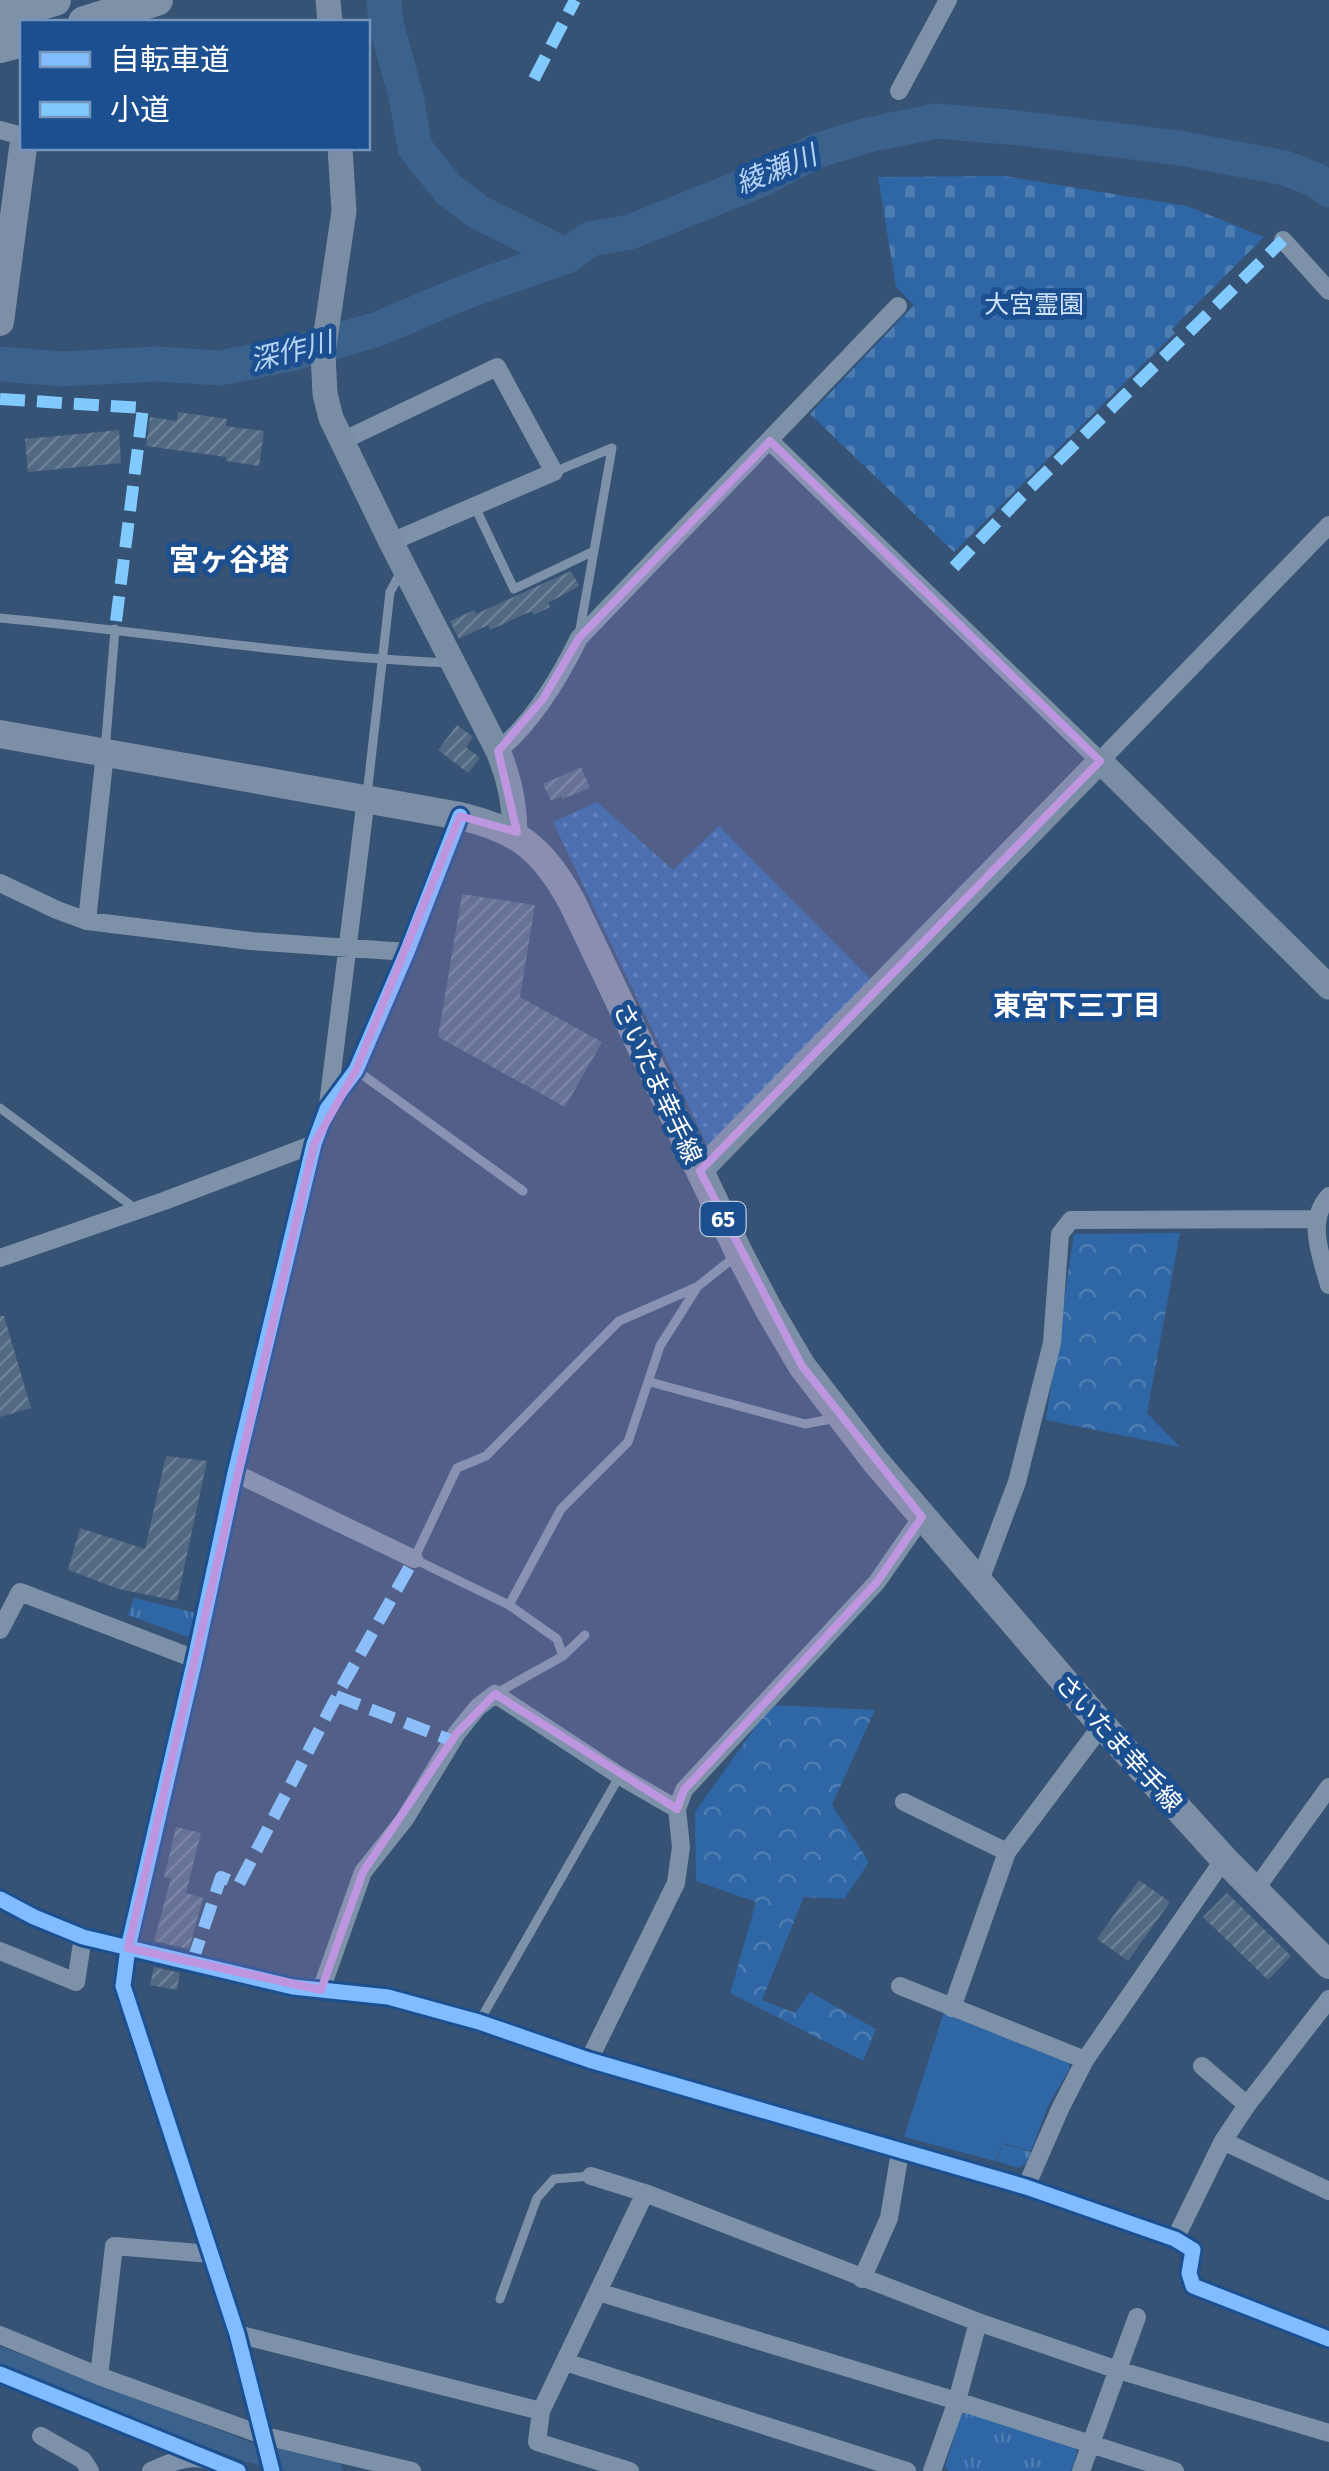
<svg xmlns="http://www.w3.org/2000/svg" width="1329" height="2471" font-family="'Fira Sans','Noto Sans JP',sans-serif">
  <defs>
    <pattern id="grass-dots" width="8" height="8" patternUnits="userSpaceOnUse" patternTransform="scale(2.5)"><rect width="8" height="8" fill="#2f66a5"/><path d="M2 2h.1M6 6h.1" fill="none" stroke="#4e7db2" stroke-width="1.8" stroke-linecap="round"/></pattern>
    <pattern id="forest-crowns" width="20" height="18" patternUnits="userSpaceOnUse" patternTransform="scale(2.5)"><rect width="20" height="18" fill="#2f66a5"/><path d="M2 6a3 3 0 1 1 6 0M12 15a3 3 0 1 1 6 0" fill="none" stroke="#4e7db2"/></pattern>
    <pattern id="cemetery-stones" width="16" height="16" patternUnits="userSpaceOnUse" patternTransform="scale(2.5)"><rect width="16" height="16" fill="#2f66a5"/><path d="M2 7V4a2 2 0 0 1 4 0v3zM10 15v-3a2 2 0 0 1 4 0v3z" fill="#4e7db2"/></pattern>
    <pattern id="park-tufts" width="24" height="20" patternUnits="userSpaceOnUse" patternTransform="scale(2.5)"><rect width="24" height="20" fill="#2f66a5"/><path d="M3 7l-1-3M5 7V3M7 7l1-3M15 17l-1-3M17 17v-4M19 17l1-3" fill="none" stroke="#4e7db2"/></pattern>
    <pattern id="building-hatch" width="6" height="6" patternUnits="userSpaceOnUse" patternTransform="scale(2.5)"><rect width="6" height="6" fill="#526984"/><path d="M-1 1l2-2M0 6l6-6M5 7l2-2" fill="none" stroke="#6c8096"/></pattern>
  </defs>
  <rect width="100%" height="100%" fill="#365274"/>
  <!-- grass -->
  <path fill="url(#grass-dots)" d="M597 802 673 870 719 826 870 979 708 1147 553 822Z"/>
  <!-- forest -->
  <path fill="url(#forest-crowns)" d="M1180 1233 1147 1413 1180 1447 1046 1420 1074 1234Z
    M771 1705 875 1710 832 1805 869 1862 844 1899 804 1897 762 2000 795 2013 810 1992 876 2029 863 2061 730 1993 756 1902 696 1881 695 1812Z"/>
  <!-- cemetery -->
  <path fill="url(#cemetery-stones)" d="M1004 176 1187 206 1264 237 1172 329 1175 333 954 552 810 414 914 305 896 287 878 177Z
    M1003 2144 1031 2152 1027 2162 1019 2168 996 2161Z"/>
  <!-- park -->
  <path fill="url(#park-tufts)" d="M134 1598 196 1613 188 1637 128 1615Z
    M968 2411 1073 2445 1077 2452 1071 2471H949L945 2467 961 2415Z"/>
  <!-- garden -->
  <path fill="#2f66a5" d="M945 2008 1067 2059 1070 2068 1048 2106 1031 2151 1003 2143 995 2161 904 2137Z"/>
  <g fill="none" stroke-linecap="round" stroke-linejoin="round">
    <!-- canal -->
    <path stroke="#3b618d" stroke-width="20" d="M0 2357 251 2453 333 2471"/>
    <!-- river -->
    <path stroke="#3b618d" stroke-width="35" d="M384 0 386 24 406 96 415 148 449 190 478 212 567 256
      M0 364 62 369 156 364 220 368 295 353 378 329 470 290 567 256 590 239 630 232 760 180 816 151 864 136 936 121 1019 128 1179 148 1285 168 1316 180 1329 190"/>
  </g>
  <!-- building -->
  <path fill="url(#building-hatch)" d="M178 412 227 419 226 426 264 431 259 466 226 461V457L146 446 150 417 177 421Z
    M119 430 121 463 28 472 25 439Z
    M571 571 579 586 548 603 550 607 534 615 532 611 490 630 488 625 459 639 450 621 474 610 476 614Z
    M457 725 473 737 466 747 480 758 468 773 438 750Z
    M581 767 590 788 562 799 561 796 551 801 543 784Z
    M462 894 535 905 520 997 602 1042 565 1107 438 1037Z
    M0 1316H4L31 1408 0 1417Z
    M166 1456 207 1461 177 1601 119 1589 68 1570 80 1528 145 1549Z
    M176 1827 201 1833 186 1893 203 1898 189 1949 154 1941 171 1878 164 1877Z
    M1139 1880 1170 1902 1128 1961 1097 1939Z
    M1227 1893 1291 1956 1268 1980 1203 1917Z
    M154 1967 180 1973 177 1990 150 1985Z"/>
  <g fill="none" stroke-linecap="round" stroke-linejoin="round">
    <!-- lane -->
    <path stroke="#7d92a8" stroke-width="9" d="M554 472 612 448 594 551
      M475 507 514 589 594 551 579 635
      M0 618C150 632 300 657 450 663
      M105 751 115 629
      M367 795 390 592 402 570
      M356 1070 523 1191
      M0 1108 137 1210
      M650 1382 805 1424 836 1418
      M509 1605 561 1509 628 1442 660 1346 696 1289
      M563 1656 557 1639 509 1605 414 1559 457 1468 486 1456 619 1321 697 1287 737 1255
      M495 1694 563 1656 585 1635
      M479 2022 619 1777
      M500 2299 537 2198 554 2179 591 2176"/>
    <!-- street -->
    <path stroke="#7d92a8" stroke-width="18" d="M899 91 948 0
      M0 130 22 136
      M1283 240 1329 291
      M770 441 1100 761 1329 525
      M340 442 497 367 554 472 391 542
      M498 751C533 722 559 679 579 638L898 306
      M0 883 57 910 87 921 251 941 407 952
      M87 921 105 753
      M328 1105 366 798
      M1329 1196C1306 1221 1321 1256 1329 1285
      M0 1258 164 1201 314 1144
      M235 1473 414 1559
      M979 1583 1017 1482 1052 1343 1060 1234 1071 1220 1316 1219
      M0 1630 20 1592 195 1659
      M904 1802 1007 1852
      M1255 1890 1329 1787
      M0 1899 34 1917 83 1937 293 1987 388 1997 479 2022 589 2060 1026 2187 1175 2239 1193 2250 1189 2273 1193 2286 1329 2339
      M0 1951 76 1982 83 1937
      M900 1986 1085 2060
      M321 1990 363 1872 405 1819 457 1733 478 1707 495 1694 620 1776 677 1809
      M952 2008 1007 1852 1102 1725
      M589 2060 676 1883 681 1847 677 1809 684 1790 877 1582 922 1517
      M1202 2066 1247 2105
      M1223 2141 1329 2191
      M591 2176 645 2193 978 2322 1118 2370 1329 2433
      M1026 2187 1060 2109 1085 2060 1224 1859
      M1175 2239 1223 2141 1247 2105 1329 1999
      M862 2279 889 2218 900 2152
      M598 2292 957 2401 1175 2471
      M237 2334 541 2411
      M0 2335 99 2376 265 2436 412 2471
      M565 2362 907 2471
      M99 2376 114 2246 211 2254
      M41 2436 83 2460 90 2471
      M151 2471C191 2453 198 2455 238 2471
      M272 2471 237 2334 123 1986 128 1948 195 1659 235 1473 314 1144 327 1109 356 1070 407 952 460 816
      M630 2471 537 2442 541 2411 645 2193
      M932 2471 957 2401 978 2322
      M1081 2471 1137 2317"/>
    <!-- secondary -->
    <path stroke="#798da4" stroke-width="25" d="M328 0 330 22
      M340 148 344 211 323 353 325 394 331 418 391 542 498 751C510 779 515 804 515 834
      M700 1171 1100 761 1329 987"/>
    <!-- primary -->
    <path stroke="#7d8ea7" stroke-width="28" d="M0 322 23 148
      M0 734 460 816C519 830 543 849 572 902L739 1253 769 1310 802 1366 875 1461 1102 1725 1224 1859 1329 1965"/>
    <!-- highway -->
    <path stroke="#7e92a7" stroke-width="32" d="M0 16 55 0
      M84 22 157 0
      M0 47 22 41"/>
    <!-- quiet -->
    <path stroke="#80caff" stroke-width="12" stroke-dasharray="25 12" stroke-linecap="butt" d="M534 79 575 0
      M0 399 143 408 115 629
      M954 567 1020 498 1283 240
      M336 1696 453 1741
      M192 1963 221 1877 239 1884 340 1690 414 1559"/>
    <!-- cycleway casing -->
    <g stroke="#1b4f8f" stroke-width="21">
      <path id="cycleway" d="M0 1899 34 1917 83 1937 293 1987 388 1997 479 2022 589 2060 1026 2187 1175 2239 1193 2250 1189 2273 1193 2286 1329 2339
        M0 2374 238 2471
        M272 2471 237 2334 123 1986 128 1948 195 1659 235 1473 314 1144 327 1109 356 1070 407 952 460 816"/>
    </g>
    <!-- cycleway -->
    <use href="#cycleway" stroke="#80bcff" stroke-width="15"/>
  </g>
  <!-- marked area -->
  <path fill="#bd96df" fill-opacity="0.2" stroke="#bd96df" stroke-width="8" stroke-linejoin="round" d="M770 441 1100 761 700 1171 802 1366 922 1517 877 1582 684 1790 677 1809 495 1694 457 1733 363 1872 321 1990 128 1948 314 1144 356 1070 460 816 517 832 498 751 543 699 579 638Z"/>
  <g text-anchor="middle" stroke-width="10" stroke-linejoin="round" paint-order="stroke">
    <!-- shield labels -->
    <rect fill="#1b4f8f" stroke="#bbcadd" stroke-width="2.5" x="700.5" y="1202" width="45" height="34" rx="8"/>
    <g font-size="22" font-weight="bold" fill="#fff">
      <text x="723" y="1227">65</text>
    </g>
    <!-- park labels -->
    <g font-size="25" fill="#cfe3fa" stroke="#1b4f8f">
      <text x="1034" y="313">大宮霊園</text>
    </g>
    <!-- street labels -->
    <g font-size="25" fill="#fff" stroke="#1b4f8f">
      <text transform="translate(658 1083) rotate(65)" y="9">さいたま幸手線</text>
      <text transform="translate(1119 1743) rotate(48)" y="9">さいたま幸手線</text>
    </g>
    <!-- water labels -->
    <g font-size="28" font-style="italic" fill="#b5d3f5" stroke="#1b4f8f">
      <text transform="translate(776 169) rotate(-22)" y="10">綾瀬川</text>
      <text transform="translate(291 351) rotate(-14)" y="10">深作川</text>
    </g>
    <!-- neighbourhood labels -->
    <g font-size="28" font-weight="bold" fill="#fff" stroke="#1b4f8f">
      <text x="1077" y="1015">東宮下三丁目</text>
    </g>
    <!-- quarter labels -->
    <g font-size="30" font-weight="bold" fill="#fff" stroke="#1b4f8f">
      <text x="229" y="570">宮ヶ谷塔</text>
    </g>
  </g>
  <!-- legend -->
  <rect x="20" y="20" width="350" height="130" fill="#1b4f8f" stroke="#7695bc" stroke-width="2.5"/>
  <rect x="40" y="52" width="50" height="15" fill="#80bcff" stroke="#7695bc" stroke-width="2.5"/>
  <text x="110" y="70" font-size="30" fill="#ffffff">自転車道</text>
  <rect x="40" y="102" width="50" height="15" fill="#80caff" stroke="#7695bc" stroke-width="2.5"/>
  <text x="110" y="120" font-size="30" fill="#ffffff">小道</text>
</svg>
